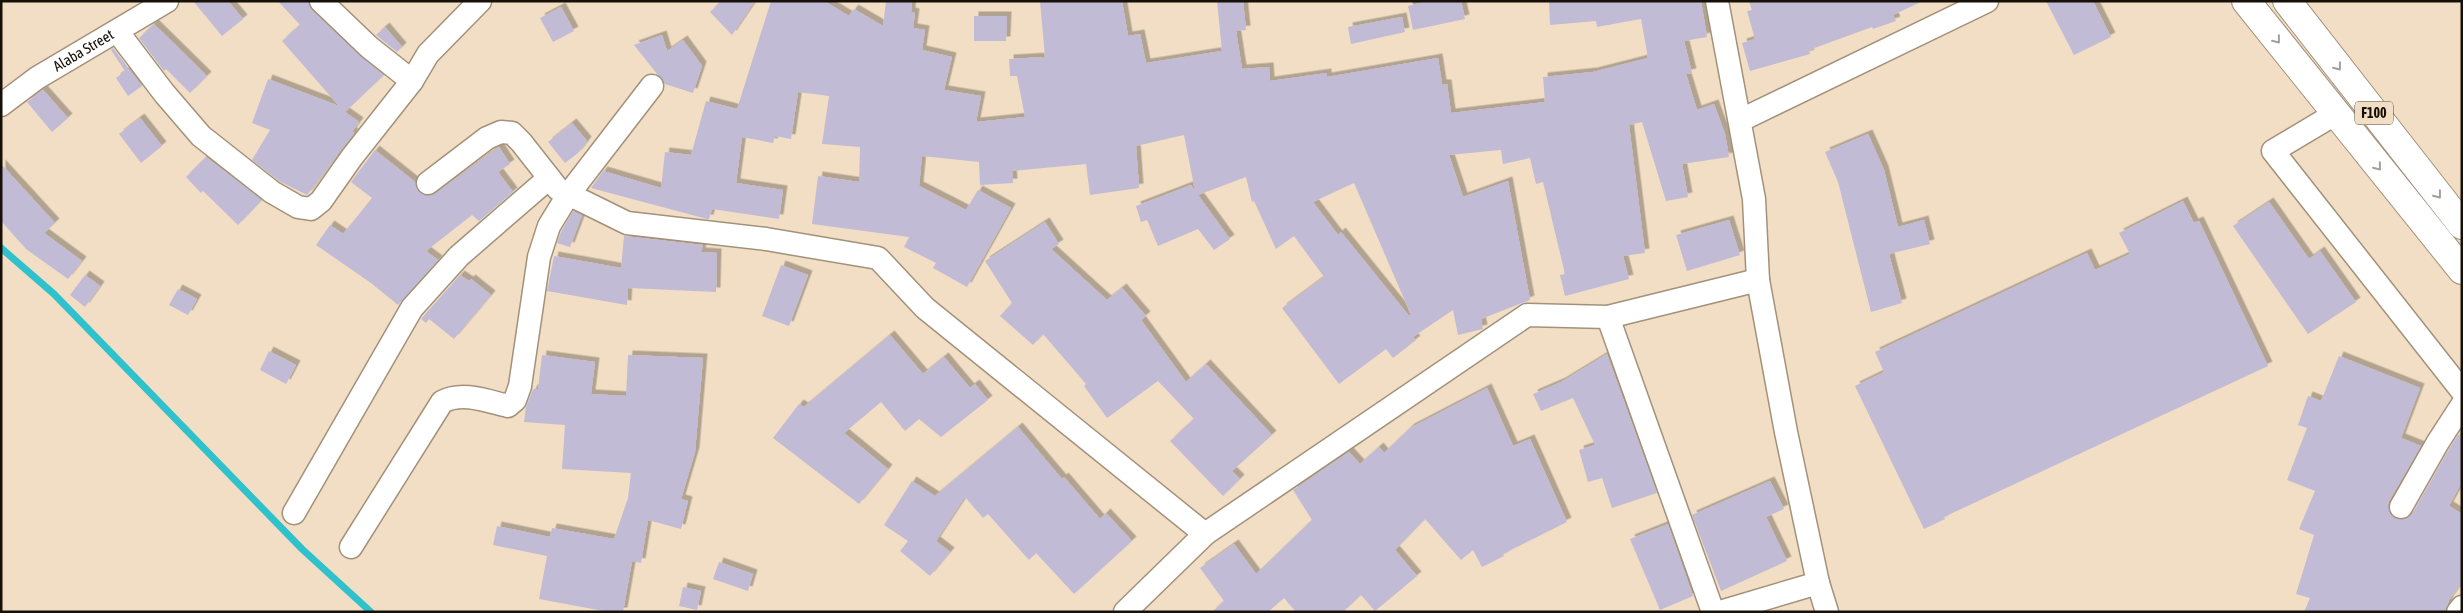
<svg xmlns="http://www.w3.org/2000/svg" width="2463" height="613" font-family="'Asap Condensed',sans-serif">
  <defs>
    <filter id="shadow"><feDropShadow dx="4.5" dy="-4.5" stdDeviation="0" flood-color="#0004"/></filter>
  </defs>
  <rect width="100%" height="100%" fill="#f1dec5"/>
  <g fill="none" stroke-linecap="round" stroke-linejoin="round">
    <!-- stream -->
    <path stroke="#2fc1cc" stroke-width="7" d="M1 248 54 294 302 549 371 612"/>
  </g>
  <!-- building -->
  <path fill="#c2bbd6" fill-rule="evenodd" filter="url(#shadow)" d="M193 1H228L243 19 222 36Z
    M278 1H308L312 10 360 56 384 75 345 112 359 122 352 132 354 133 307 195 279 181 252 160 270 130 252 123 268 79 339 106 282 41 300 25Z
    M721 1H755L732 35 710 12Z
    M771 1H824L849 16 854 9 883 26 886 1H912L911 12 915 13 913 28 925 30 922 50 952 57 944 90 981 96 976 122 1025 117 1017 76H1010L1009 59 1045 57 1040 1H1122L1128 36 1140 34 1146 63 1222 51 1217 1H1243L1246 30 1236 31 1242 69 1269 67 1270 81 1327 73V77L1438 58 1442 84H1447L1451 113 1545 102 1543 77 1593 72 1648 58 1641 19 1597 27 1596 21 1550 25 1549 1H1701L1707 37 1684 41 1692 73 1686 74 1697 110 1714 104 1725 134 1729 157 1682 164 1688 197 1666 201 1642 122 1629 125 1645 253 1623 256 1629 279 1565 296 1560 275 1565 274 1543 182 1536 184 1530 158 1503 164 1501 150 1449 155 1463 197 1508 181 1530 300 1481 319 1483 329 1458 335 1453 310 1413 337 1416 340 1393 358 1386 349 1339 384 1282 308 1324 277 1294 236 1276 249 1254 201 1252 202 1246 177 1198 195 1230 239 1214 250 1198 229 1158 246 1147 220 1141 222 1136 206 1191 185 1195 191 1184 135 1136 146 1139 188 1090 195 1086 164 1012 171 1013 183 980 185 979 162 922 156 919 186 966 210 978 190 1011 208 967 287 933 268 936 263 904 247 909 237 812 224 818 176 859 182 860 147 822 144 829 96 798 92 791 139 775 136 773 143 742 137 736 183 783 190 779 219 712 209 709 219H707L591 188 603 171 661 188 665 152 691 155 706 101 737 109ZM1354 183 1411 315 1409 316 1341 232 1338 235 1313 202Z
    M1428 1H1461L1465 19 1413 30 1408 6Z
    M1749 1H1923L1893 15 1896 21 1873 29 1872 27 1809 50 1810 54 1750 71 1742 43 1755 39 1747 11 1752 10Z
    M2046 1H2093L2111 37 2074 55Z
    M561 7 574 31 553 42 540 18Z
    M974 16H1007L1006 41H974Z
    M1402 17 1405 32 1351 44 1348 27Z
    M154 24 207 76 190 93 166 69 164 71 139 38Z
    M385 27 402 47 397 52 376 35Z
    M662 35 667 51 683 40 702 66 693 93 665 84 634 45Z
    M113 48 142 86 128 96 116 78 125 71 111 50Z
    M43 90 68 118 52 132 27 102Z
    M140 118 162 146 141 163 119 134Z
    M572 123 587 141 578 153 565 163 548 142Z
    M1868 134 1884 170 1898 227 1924 220 1930 244 1889 254 1902 303 1871 312 1838 182 1825 152Z
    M499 147 510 164 498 172 513 192 479 221 472 215 426 251 438 260 398 305 371 283 316 245 330 225 343 234 372 198 351 182 375 150 415 182 418 191 429 196 436 193Z
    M206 157 262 200 238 225 203 191 201 193 186 177Z
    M1 164 55 223 44 233 82 261 68 279 26 249 1 221Z
    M2183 201 2194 223 2199 221 2268 366 1944 517 1945 519 1924 529 1855 386 1884 372 1875 352 2087 253 2095 270 2130 254 2119 233Z
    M2269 202 2309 259 2320 251 2356 302 2308 334 2233 226Z
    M573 211 582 215 570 247 557 243 561 232Z
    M1729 220 1740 255 1687 271 1676 235Z
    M1045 222 1059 244 1051 249 1107 300 1122 288 1146 316 1141 320 1186 382 1206 364 1272 435 1232 471 1240 479 1223 496 1170 441 1194 419 1158 381 1107 418 1084 386 1086 384 1043 334 1033 345 1000 316 1012 303 985 261Z
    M624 236 703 245 701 252 717 253 716 292 628 288 627 305 547 291 554 256 621 268Z
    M781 265 808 275 789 326 762 316Z
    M85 275 100 286 85 307 70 295Z
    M460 275 469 281 471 279 491 295 454 339 429 319 426 323 421 319Z
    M178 289 197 299 188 315 169 305Z
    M890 335 923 374 944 357 970 388 975 384 988 400 941 437 919 419 905 431 881 402 844 433 888 469 859 504 773 438 799 404 804 407Z
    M269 351 296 365 286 384 260 370Z
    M1607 354 1657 493 1612 508 1602 478 1588 482 1579 450 1595 445 1573 398 1541 411 1533 394 1561 382Z
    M542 355 595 362 591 394 626 396 628 355 703 358 695 452 681 499 688 501 681 529 648 520 641 563 632 561 623 612H609L539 599 547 556 493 545 497 526 550 537 552 528 614 539 628 498 631 473 562 469 565 425 524 422 526 407 533 389H538Z
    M2339 356 2420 388 2401 438 2421 446 2389 501 2388 508 2394 518 2402 520 2412 514 2449 449 2458 435 2462 437V482L2449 506 2462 514V582L2449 600 2445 612H2304L2310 598 2296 594 2314 535 2299 529 2315 491 2287 480 2307 428 2298 425 2308 396 2321 401Z
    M1487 388 1513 446 1530 439 1567 522 1503 554 1504 556 1482 567 1473 550 1461 560 1425 519 1395 550 1417 576 1375 611 1361 595 1343 612H1296L1284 598 1268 612H1212L1224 601 1200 568 1234 544 1256 574 1312 520 1293 490 1349 452 1360 464 1379 447 1384 453 1410 428Z
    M1018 427 1062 479 1064 477 1100 519 1106 513 1132 541 1074 594 1036 553 1029 560 988 514 983 518 965 497 936 541 950 552 930 576 900 551 908 541 884 525 912 481 935 496Z
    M1770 481 1784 509 1766 517 1787 561 1721 591 1692 515Z
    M1668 524 1693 596 1660 610 1630 539Z
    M719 562 753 574 748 591 713 579Z
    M683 587 701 591 697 610 679 606Z"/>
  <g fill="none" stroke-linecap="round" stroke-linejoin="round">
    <!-- minor casing -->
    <g stroke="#a3917a" stroke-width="25">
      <g id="minor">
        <path d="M321 1 369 47 412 81"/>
        <path d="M1717 1 1754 199 1758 280 1786 432 1818 583 1827 612"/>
        <path d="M117 31 164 93 201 136 272 192 298 207 311 209 321 201 352 157 412 81 428 54 480 1"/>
        <path id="s1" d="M1 105 37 78 167 1"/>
        <path d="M2335 114 2273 151 2462 391"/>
        <path d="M1741 120 1987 1"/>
        <path d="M428 183 487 138 501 132 512 133 521 142 558 189 627 223 766 239 878 258 925 308 1205 534"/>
        <path d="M1608 317 1713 612"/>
        <path d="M2401 507 2438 442 2462 405"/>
        <path d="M294 513 412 308 459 256 549 178"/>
        <path d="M351 547 442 402C462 391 487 401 508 406L515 400 520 386 539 257 549 226 568 195 652 86"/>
        <path d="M1125 612 1205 534 1527 315 1608 317 1758 280"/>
        <path d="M1720 612 1818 583"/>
        <path d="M2458 612 2462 607"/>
      </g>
    </g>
    <!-- primary casing -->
    <g stroke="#a3917a" stroke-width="30">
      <path id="primary" d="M2246 1 2462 270"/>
    </g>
    <!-- trunk casing -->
    <g stroke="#a3917a" stroke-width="30">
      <path id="trunk" d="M2287 1 2462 225"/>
    </g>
    <!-- minor -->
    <use href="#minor" stroke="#fff" stroke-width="22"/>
    <!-- primary -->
    <use href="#primary" stroke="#fff" stroke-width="28"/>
    <!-- trunk -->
    <use href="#trunk" stroke="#fff" stroke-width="28"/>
  </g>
  <!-- one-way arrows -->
  <defs><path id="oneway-chevron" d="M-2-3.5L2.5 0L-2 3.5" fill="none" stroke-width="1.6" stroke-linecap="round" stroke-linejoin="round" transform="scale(1.25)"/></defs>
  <g stroke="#a29f9c">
    <use href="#oneway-chevron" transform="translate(2277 40) rotate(52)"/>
    <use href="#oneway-chevron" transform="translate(2338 67) rotate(52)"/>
    <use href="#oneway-chevron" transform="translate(2378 167) rotate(51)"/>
    <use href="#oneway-chevron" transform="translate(2438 195) rotate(52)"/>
  </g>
  <g text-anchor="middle" stroke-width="4" stroke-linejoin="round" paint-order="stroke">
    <!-- shield labels -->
    <rect fill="#f1dec5" stroke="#584e41" stroke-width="1" x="2355" y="101.5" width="38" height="23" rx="4"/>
    <g font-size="14" font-weight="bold" fill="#161008">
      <text x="2374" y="118">F100</text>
    </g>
    <!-- street labels -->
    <g font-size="15" fill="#161008" stroke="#f1dec5">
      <text dy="5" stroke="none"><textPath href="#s1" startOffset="99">Alaba Street</textPath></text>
    </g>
  </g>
  <!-- border -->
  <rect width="2463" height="613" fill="none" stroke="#161008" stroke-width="5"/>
</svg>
